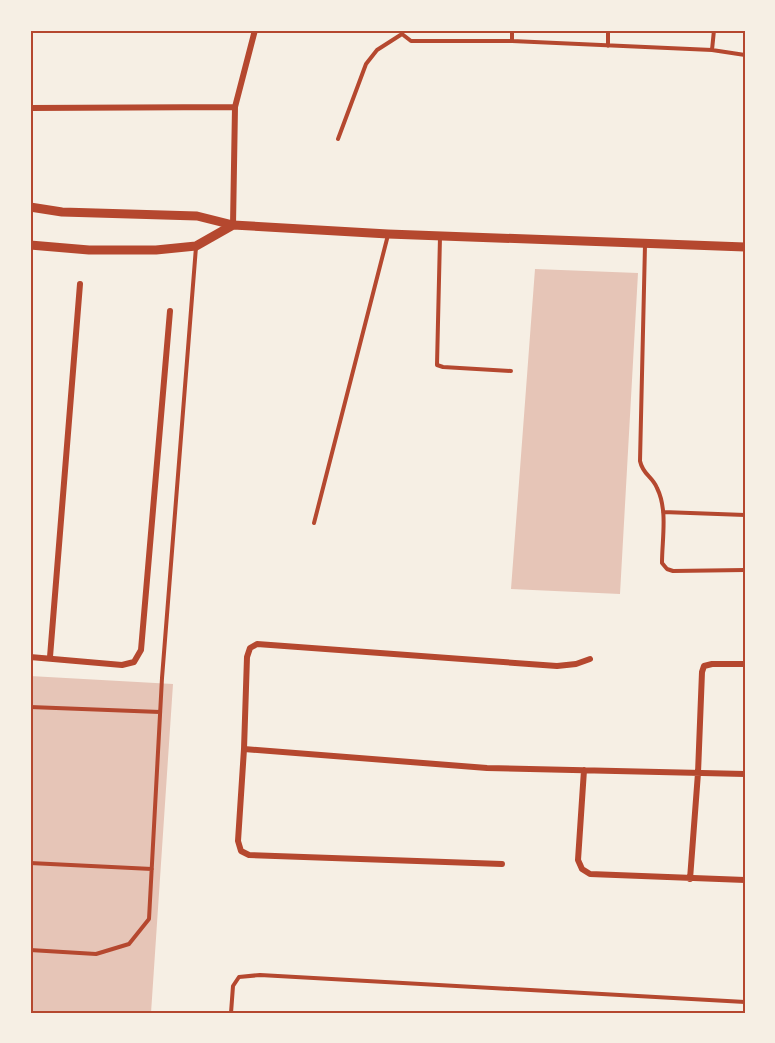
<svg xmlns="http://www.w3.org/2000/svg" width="775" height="1043" font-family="Roboto,sans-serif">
  <rect width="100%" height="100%" fill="#f6efe4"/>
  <!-- building -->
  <path fill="#e6c5b7" d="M535 269 638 273 620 594 511 589Z
    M30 676 173 684 151 1013H30Z"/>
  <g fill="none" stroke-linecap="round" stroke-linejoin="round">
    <!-- service -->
    <path stroke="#b5482f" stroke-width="4" d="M401 30 402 34 411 41H512L712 50 745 55
      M512 30V41
      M608 46V30
      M712 50 714 30
      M338 139 366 64 377 50 402 34
      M440 237 437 365 443 367 511 371
      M645 245 640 461C643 475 652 476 657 488 668 510 662 539 662 563L667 569 673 571 745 570
      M663 512 745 515
      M314 523 388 235
      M30 707 160 712
      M30 863 152 869
      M30 950 96 954 129 944 149 919 162 678 196 247
      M231 1013 233 986 239 977 260 975 745 1002"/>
    <!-- minor -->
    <path stroke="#b5482f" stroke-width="6" d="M30 108 235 107
      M233 225 235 107 255 30
      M30 657 122 665 134 662 141 650 170 311
      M50 657 80 284
      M590 659 576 664 557 666 257 644 250 648 247 657 244 749 487 768 745 774
      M244 749 238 841 241 851 249 855 502 864
      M584 770 578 860 582 869 590 874 745 880
      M690 879 698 773 702 672 704 666 712 664H745"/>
    <!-- tertiary -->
    <path stroke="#b5482f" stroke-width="9" d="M30 207 62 212 197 216 233 225 388 234 745 247
      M30 245 89 250H156L196 246 233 225"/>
  </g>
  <!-- border -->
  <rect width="775" height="1043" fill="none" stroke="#f6efe4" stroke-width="63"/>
  <rect x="32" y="32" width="712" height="980" fill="none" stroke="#b5482f" stroke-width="2"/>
</svg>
